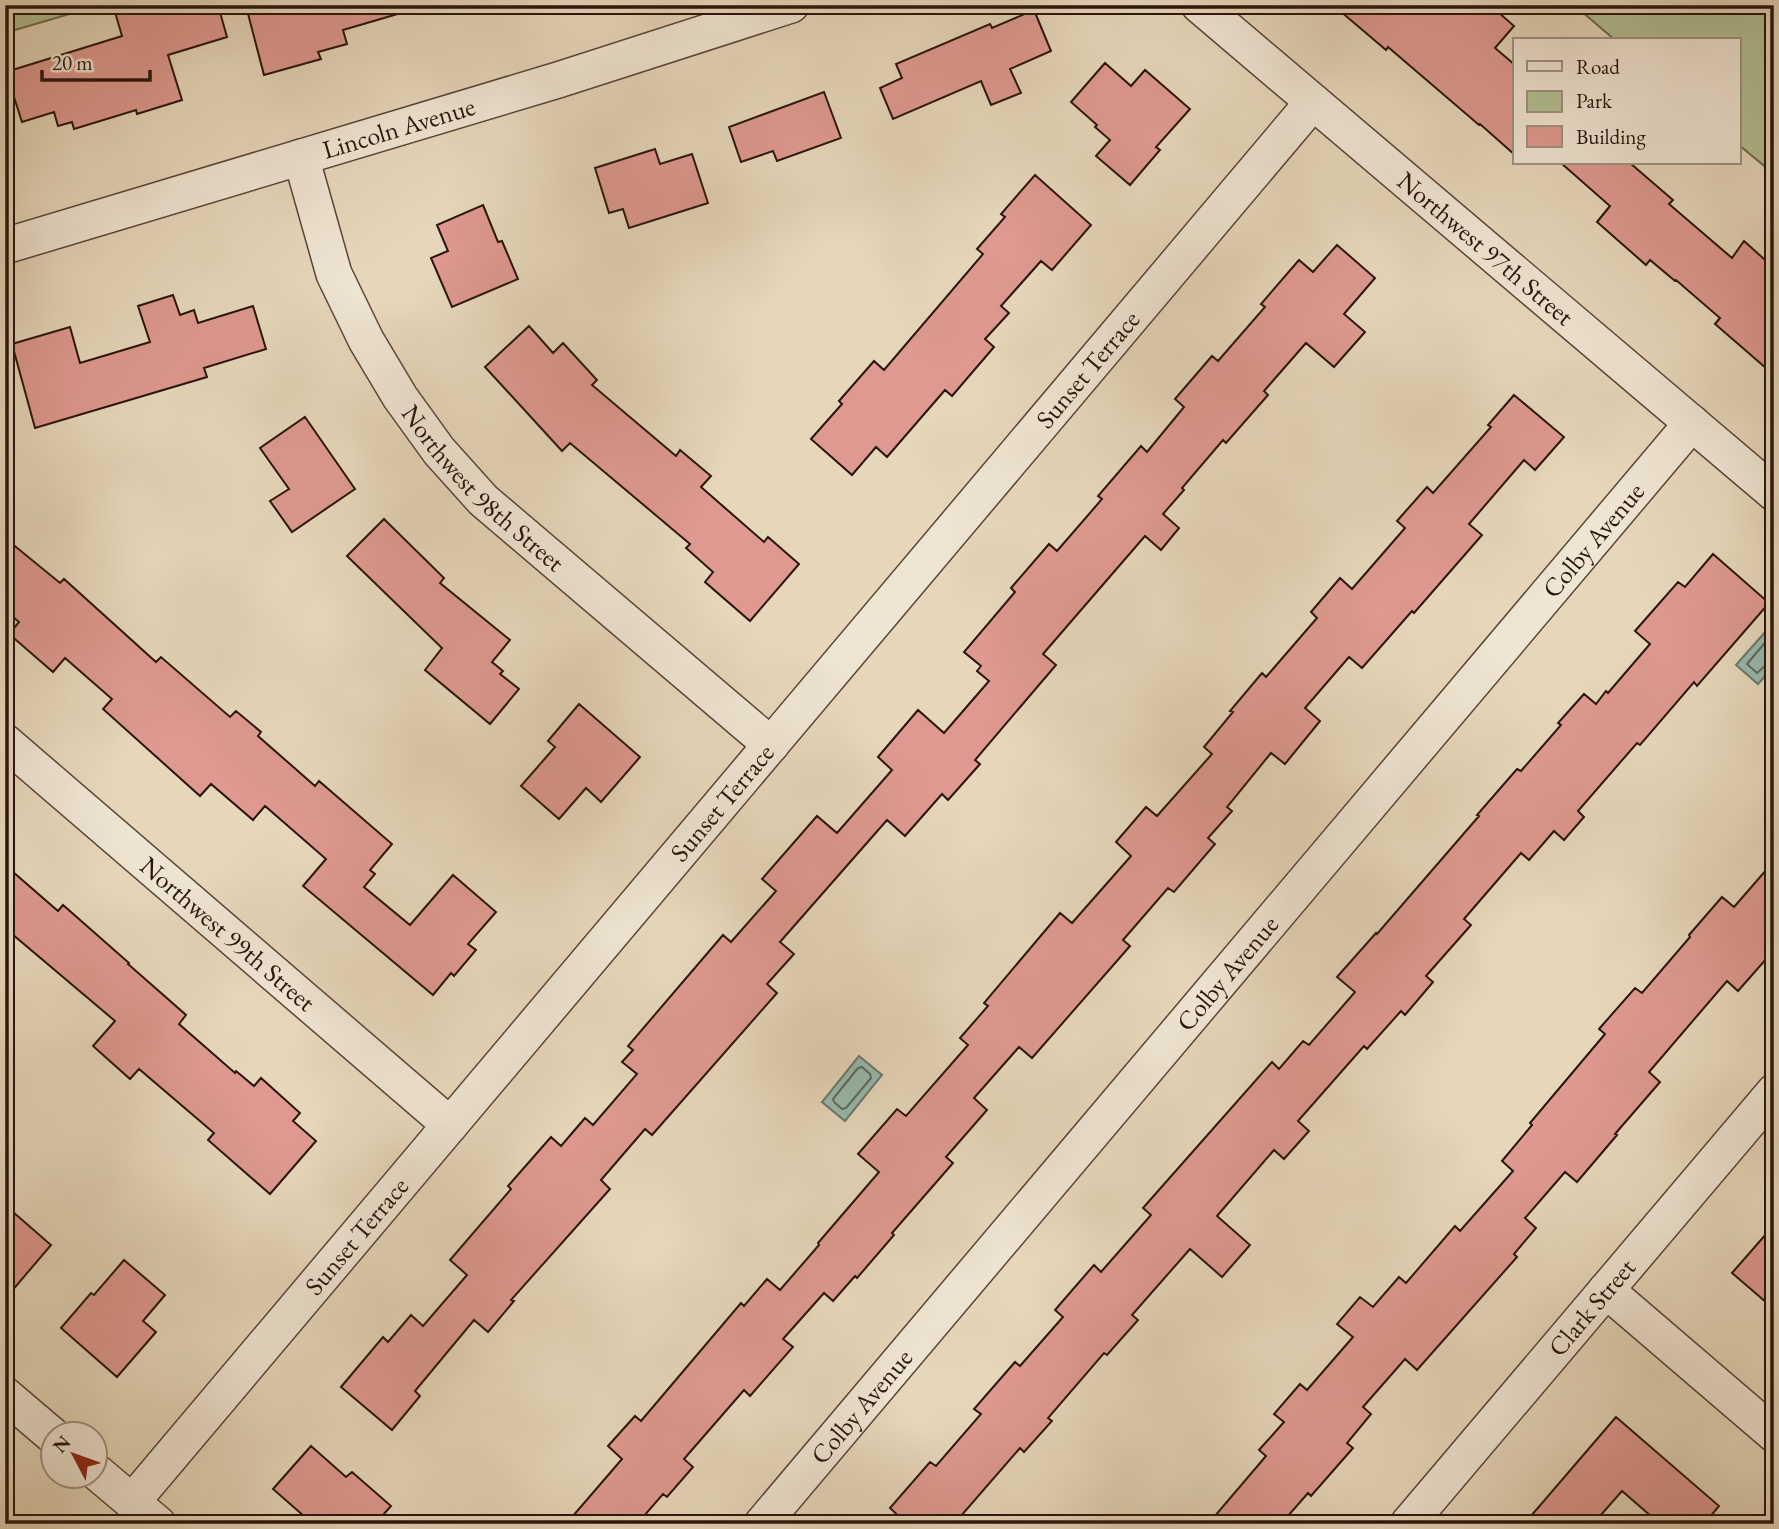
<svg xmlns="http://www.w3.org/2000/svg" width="1779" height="1529" font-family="'EB Garamond',serif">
  <rect width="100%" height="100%" fill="#e6d7bb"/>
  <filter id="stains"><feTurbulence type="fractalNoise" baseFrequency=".00286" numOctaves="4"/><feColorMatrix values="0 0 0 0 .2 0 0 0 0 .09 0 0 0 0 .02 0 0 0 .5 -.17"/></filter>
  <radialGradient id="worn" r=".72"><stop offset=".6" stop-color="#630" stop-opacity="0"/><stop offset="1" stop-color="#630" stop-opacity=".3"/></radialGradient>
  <!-- green -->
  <path fill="#b2bf92" stroke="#6e6a4f" stroke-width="2" d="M5 5H100L5 33Z
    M1574 5H1774V174L1739 145V40H1615Z"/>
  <!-- water -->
  <path fill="#96baad" stroke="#6a786d" stroke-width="2" d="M1774 622V666L1758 684 1736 665Z
    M859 1056 882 1075 845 1121 822 1102Z"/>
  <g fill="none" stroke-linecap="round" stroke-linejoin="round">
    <!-- shore -->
    <path stroke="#60685c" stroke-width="2" d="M1774 632 1747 664 1757 673 1767 664 1774 663
      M862 1067 870 1074 871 1078 846 1108 842 1109 834 1102 833 1099 858 1068Z"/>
    <!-- stream -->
    <path stroke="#6a786d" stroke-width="10" d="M1764 5 1774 18"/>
  </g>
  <!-- building -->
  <path fill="#df9990" stroke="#29150c" stroke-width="2" d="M138 5H218L227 37 168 55 182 100 137 114 136 110 74 129 72 122 58 126 54 112 22 122 6 72 122 36 115 12Z
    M263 5H400L401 13 343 30 347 44 318 52 321 59 264 75 247 10Z
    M1333 5H1490L1514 26 1495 48 1515 65V155L1480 124 1479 125 1388 47 1386 50Z
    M1034 10 1051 51 1010 69 1021 93 991 105 981 81 893 119 880 88 902 78 896 64 990 24 992 28Z
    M1105 63 1131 86 1145 70 1190 109 1156 147 1160 150 1130 185 1096 156 1110 140 1095 127 1097 125 1071 102Z
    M824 92 841 138 777 161 773 151 741 162 729 127Z
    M655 149 660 164 692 154 708 203 629 228 623 209 609 213 595 168Z
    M1561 163H1630L1673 200 1669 204 1732 258 1744 241 1774 268V375L1715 324 1720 318 1676 280 1675 281 1650 260 1646 265 1597 222 1610 206Z
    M1035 175 1091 225 1052 270 1041 261 1001 306 1009 313 985 339 994 347 952 396 945 390 887 457 876 447 852 475 811 439 842 404 839 401 874 361 884 370 983 254 977 249 1005 217 1001 214Z
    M483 205 498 242 502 241 518 279 452 307 431 258 448 251 437 225Z
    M1337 245 1375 278 1344 314 1365 332 1334 367 1306 343 1264 391 1268 395 1226 443 1223 440 1182 488 1184 490 1163 514 1179 528 1161 550 1145 536 1043 654 1056 665 975 760 980 764 948 800 942 794 905 836 887 820 780 942 794 954 767 984 777 993 652 1135 645 1129 601 1180 610 1189 511 1300 514 1301 488 1332 474 1320 415 1391 420 1396 392 1430 341 1387 383 1337 388 1342 411 1315 423 1326 467 1275 450 1260 511 1189 508 1186 551 1137 561 1146 585 1118 593 1125 637 1074 622 1062 633 1050 628 1046 723 935 731 942 776 891 762 879 817 816 837 833 892 770 878 757 918 710 944 733 989 681 977 671 981 666 964 652 1015 592 1011 588 1049 544 1057 551 1102 499 1098 496 1141 446 1147 452 1184 407 1175 399 1212 356 1218 361 1265 307 1261 304 1299 260 1313 272Z
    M173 295 180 315 194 310 198 323 253 306 266 349 204 368 207 377 35 428 12 344 70 327 80 363 150 342 138 306Z
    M529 326 553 353 563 343 597 380 592 385 676 456 680 450 711 476 701 487 764 542 768 537 799 564 750 621 705 582 713 572 686 548 690 544 570 443 562 451 485 367Z
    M1514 395 1564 437 1535 470 1524 460 1469 524 1482 535 1414 613 1412 611 1362 668 1349 657 1305 708 1320 721 1285 764 1271 753 1227 807 1232 811 1208 838 1215 844 1174 892 1168 888 1123 940 1130 946 1032 1058 1019 1047 974 1098 987 1110 946 1157 953 1163 892 1233 894 1235 857 1278 855 1276 833 1301 824 1293 783 1339 793 1347 750 1396 744 1390 684 1459 693 1467 667 1497 663 1494 637 1524H566L622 1459 608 1446 635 1416 641 1421 741 1303 744 1306 767 1279 780 1290 819 1245 818 1243 879 1172 858 1154 897 1109 906 1116 968 1045 960 1038 988 1006 984 1003 1060 913 1072 923 1131 856 1116 842 1146 807 1157 816 1212 754 1204 747 1233 712 1230 711 1262 673 1266 677 1317 618 1311 612 1340 578 1352 589 1405 528 1397 521 1427 487 1433 493 1491 427 1488 425Z
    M305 417 355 489 292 532 270 501 289 489 260 448Z
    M384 519 444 578 440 583 510 640 492 662 503 671 500 674 519 689 490 724 425 670 442 648 347 556Z
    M5 538 60 583 64 579 156 662 161 657 230 717 236 711 261 732 258 736 315 786 319 781 392 844 370 870 375 874 364 887 410 925 453 875 496 912 468 944 476 950 454 976 451 973 433 995 303 886 326 859 265 806 253 820 211 784 200 796 103 709 112 699 65 658 53 672 9 634 19 622 5 610Z
    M1713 554 1769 603 1697 686 1694 682 1640 745 1637 743 1578 811 1584 817 1564 840 1554 831 1529 860 1521 853 1464 919 1471 925 1426 976 1433 982 1405 1015 1401 1011 1367 1049 1364 1046 1298 1121 1309 1131 1284 1159 1274 1150 1217 1216 1250 1245 1222 1277 1190 1249 1132 1315 1138 1320 1107 1355 1104 1353 1048 1418 1052 1421 1024 1452 1020 1448 954 1524H907L890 1508 930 1462 936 1466 981 1414 974 1409 1015 1362 1020 1366 1063 1317 1055 1310 1094 1265 1101 1272 1151 1215 1143 1208 1272 1062 1279 1069 1303 1041 1309 1045 1355 992 1337 977 1376 933 1377 934 1479 816 1477 815 1517 769 1521 771 1561 725 1558 723 1584 694 1596 704 1606 691 1608 693 1650 644 1635 631 1678 582 1685 587Z
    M579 704 640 757 601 802 586 788 559 819 521 786 555 747 548 741Z
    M1774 861V950L1738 991 1727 981 1649 1072 1660 1082 1615 1134 1617 1135 1577 1182 1565 1172 1525 1218 1536 1228 1514 1254 1517 1257 1417 1370 1405 1359 1363 1407 1371 1414 1347 1443 1353 1448 1311 1496 1308 1493 1281 1524H1208L1266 1456 1259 1450 1284 1422 1274 1414 1300 1384 1307 1390 1353 1337 1337 1324 1360 1297 1373 1307 1399 1277 1406 1283 1455 1226 1460 1231 1513 1171 1502 1161 1532 1125 1530 1123 1605 1034 1599 1029 1635 988 1642 993 1690 937 1689 935 1722 897 1734 907Z
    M5 865 58 911 63 905 129 963 128 964 186 1015 179 1024 235 1073 236 1071 254 1086 261 1078 300 1113 293 1121 316 1141 270 1194 208 1140 214 1133 139 1069 130 1079 93 1046 115 1021 5 928Z
    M5 1205 51 1245 5 1299Z
    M1774 1225V1309L1732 1273Z
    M124 1260 165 1295 143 1321 156 1332 117 1377 61 1328 91 1293 94 1295Z
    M1616 1417 1719 1506 1704 1524H1660L1622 1491 1593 1524H1524Z
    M311 1446 346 1477 352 1472 391 1506 375 1524H313L273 1489Z"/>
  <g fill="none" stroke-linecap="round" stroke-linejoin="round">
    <!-- minor casing -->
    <g stroke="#584638" stroke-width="38">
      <g id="minor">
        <path id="s1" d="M1199 5 1774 493"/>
        <path id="s2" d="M301 157 334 274 366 340 400 397 439 451 483 500 771 745"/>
        <path id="s3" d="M5 246 558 80 791 5"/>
        <path id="s4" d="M5 742 450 1125"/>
        <path d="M1606 1290 1774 1434"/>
        <path d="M5 1395 52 1435"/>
        <path d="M94 1470 158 1524"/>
        <path id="s5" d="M132 1502 1313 102"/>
        <path id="s6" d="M762 1524 1692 423"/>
        <path id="s7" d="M1408 1524 1774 1092"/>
      </g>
    </g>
    <!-- minor -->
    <use href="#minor" stroke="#efe5d3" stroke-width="35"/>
  </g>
  <g text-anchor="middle" stroke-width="6" stroke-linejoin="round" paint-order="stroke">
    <!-- street labels -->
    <g font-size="26" fill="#29150c" stroke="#efe5d3">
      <text dy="9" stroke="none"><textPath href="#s3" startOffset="411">Lincoln Avenue</textPath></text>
      <text dy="9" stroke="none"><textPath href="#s1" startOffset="376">Northwest 97th Street</textPath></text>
      <text dy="9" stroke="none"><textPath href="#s5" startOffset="1482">Sunset Terrace</textPath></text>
      <text dy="9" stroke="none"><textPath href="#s2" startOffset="385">Northwest 98th Street</textPath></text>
      <text dy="9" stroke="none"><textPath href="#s6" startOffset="1288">Colby Avenue</textPath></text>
      <text dy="9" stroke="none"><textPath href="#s5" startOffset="915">Sunset Terrace</textPath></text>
      <text dy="9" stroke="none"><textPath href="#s4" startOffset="294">Northwest 99th Street</textPath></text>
      <text dy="9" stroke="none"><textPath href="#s6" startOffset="721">Colby Avenue</textPath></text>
      <text dy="9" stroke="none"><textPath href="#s5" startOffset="348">Sunset Terrace</textPath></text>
      <text dy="9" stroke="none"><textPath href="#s7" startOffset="284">Clark Street</textPath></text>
      <text dy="9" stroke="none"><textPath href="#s6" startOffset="154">Colby Avenue</textPath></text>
    </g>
  </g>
  <!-- margin -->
  <rect width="1779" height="1529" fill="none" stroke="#e6d7bb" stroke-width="28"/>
  <rect x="7" y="7" width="1765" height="1515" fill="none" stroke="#29150c" stroke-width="3.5"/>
  <rect x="14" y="14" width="1751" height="1501" fill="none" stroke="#29150c" stroke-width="2"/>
  <!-- legend -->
  <rect x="1513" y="38" width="228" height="126" fill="#efe5d3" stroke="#a09283" stroke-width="2"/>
  <rect x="1527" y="61" width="35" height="10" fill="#efe5d3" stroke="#a09283" stroke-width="2"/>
  <text x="1576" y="74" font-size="21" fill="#29150c">Road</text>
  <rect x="1527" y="91" width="35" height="21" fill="#b2bf92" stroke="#a09283" stroke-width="2"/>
  <text x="1576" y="108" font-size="21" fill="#29150c">Park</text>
  <rect x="1527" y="126" width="35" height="21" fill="#df9990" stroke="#a09283" stroke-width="2"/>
  <text x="1576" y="144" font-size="21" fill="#29150c">Building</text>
  <!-- north arrow -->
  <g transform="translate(74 1455) rotate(311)"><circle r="33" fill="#efe5d3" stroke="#a09283" stroke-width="2"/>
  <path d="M0-5L12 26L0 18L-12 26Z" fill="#8f2418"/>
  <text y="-10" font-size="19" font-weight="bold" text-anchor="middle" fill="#29150c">N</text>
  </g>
  <!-- scale -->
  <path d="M42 70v10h108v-10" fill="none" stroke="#29150c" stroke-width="3.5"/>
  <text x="52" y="70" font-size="21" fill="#29150c" stroke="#efe5d3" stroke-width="5" paint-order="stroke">20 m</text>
  <rect width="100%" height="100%" filter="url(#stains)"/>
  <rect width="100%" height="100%" fill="url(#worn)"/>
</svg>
